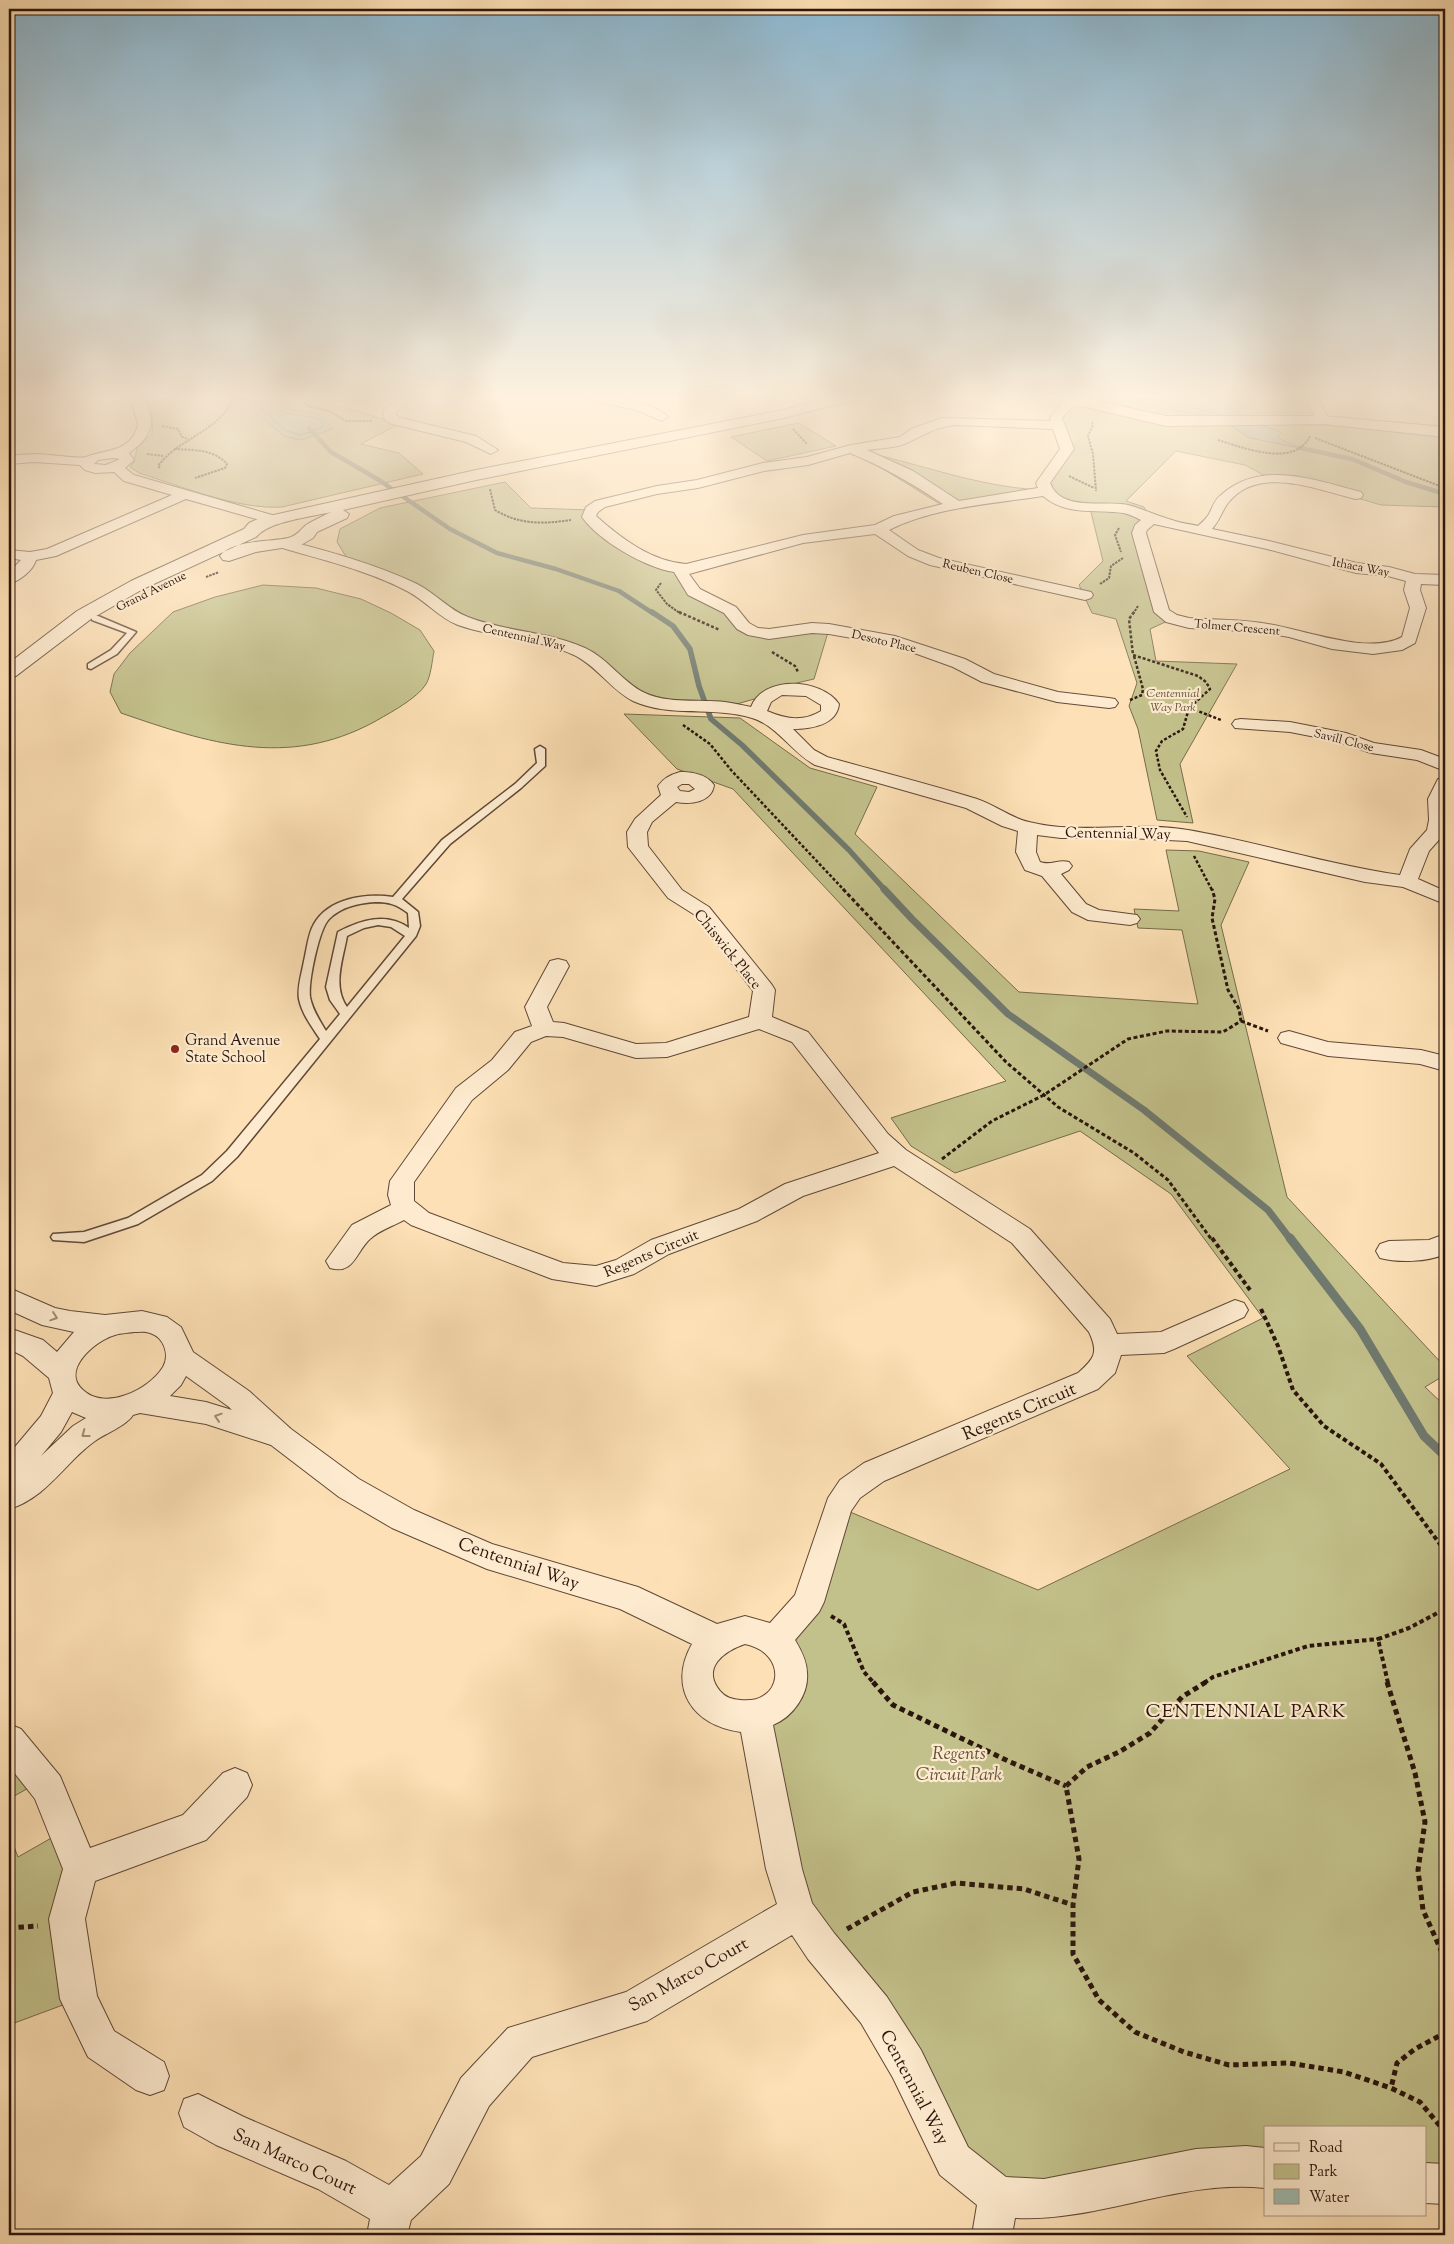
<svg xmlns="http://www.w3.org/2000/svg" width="1454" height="2244" font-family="'Sorts Mill Goudy',serif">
  <rect width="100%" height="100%" fill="#fde0b5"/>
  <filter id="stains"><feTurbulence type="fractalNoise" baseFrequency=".004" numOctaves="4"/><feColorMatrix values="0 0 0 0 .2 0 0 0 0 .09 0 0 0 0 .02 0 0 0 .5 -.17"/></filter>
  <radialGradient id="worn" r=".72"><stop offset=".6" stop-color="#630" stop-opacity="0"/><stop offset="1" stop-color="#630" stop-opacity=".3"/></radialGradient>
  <!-- green -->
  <path fill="#c3c18b" stroke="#766b4c" d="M142 395H247L254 411 284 436 301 440 332 429 300 410 287 409 285 405 288 404 289 395H321L320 400 399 424 361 444 399 453 423 474 282 507C238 510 181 486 139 473L130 467 134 462 137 448 152 434C153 421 153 404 142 395Z
    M1093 395H1124L1154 407 1210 416H1170L1145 412Z
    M1200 395H1311L1321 416H1243Z
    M1071 404 1143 421 1169 424 1230 425 1250 438 1297 447 1277 438 1281 433 1258 424 1351 426 1445 436V507L1381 505 1354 497 1355 495 1269 478 1245 465 1176 451 1126 501 1144 507 1151 519 1140 528 1172 619 1150 629 1156 661 1237 664 1180 764 1193 823 1157 820 1138 729 1129 706 1137 683 1116 619 1092 613 1079 585 1103 561 1090 508 1070 505 1043 483 1064 456 1056 418Z
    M799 423 836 446 767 461 731 437Z
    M851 449C916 462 976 487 1042 490L943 506Z
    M505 482 531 508 591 510 600 528 671 568 686 582 754 632 829 629 814 679 779 687 765 696 726 707 654 702 579 651 483 628 413 588 350 563 337 542 340 529 380 508Z
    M263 585 316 588 361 599 391 613 420 630 434 651C432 661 431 676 426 684 418 698 388 714 374 722 287 769 208 743 121 713L110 692 114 674 130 653 173 612 215 597Z
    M624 714 740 718 810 768 877 787 855 834 1019 992 1198 1004 1182 930 1138 928 1134 909 1179 911 1166 850 1199 851 1249 862 1221 925 1287 1197 1445 1367V1375L1425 1387 1445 1406V2184L1425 2183V2128H1265V2168L1246 2166 999 2197 821 1946 755 1717 784 1695 787 1659 838 1507 1038 1590 1290 1469 1187 1356 1263 1318 1171 1194 1080 1131 955 1173 911 1146 891 1118 1006 1081 733 789 677 769Z
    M9 1740 48 1788 81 1869 79 1999 9 2025V1834L18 1857 53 1837 32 1786 9 1799Z"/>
  <!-- water -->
  <path fill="#9fbdb1" stroke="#707a6f" d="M247 395H289L288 405H285L287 409C309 415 318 407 332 429L301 440 284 436 254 411Z
    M1124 395H1200L1217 402 1258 424 1281 432 1278 438 1300 448 1250 438 1230 425 1210 416 1154 407Z"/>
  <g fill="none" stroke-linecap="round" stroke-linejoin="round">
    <!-- shore -->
    <path stroke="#64695e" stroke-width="1" d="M253 395 258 407 287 431 301 435 323 427 322 422 316 418 284 413 281 406 284 395
      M1142 395C1167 405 1195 406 1220 415"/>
    <!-- stream-far3 -->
    <path stroke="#707a6f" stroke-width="4.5" d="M309 428 331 452 379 480 450 529 497 553 556 569 619 591 654 614
      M1300 448 1352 459 1406 482 1445 494"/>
    <!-- stream-far2 -->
    <path stroke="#707a6f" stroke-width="5.5" d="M652 612 673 626 690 649 699 686 711 719 742 745 849 850 885 890"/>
    <!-- stream-far1 -->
    <path stroke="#707a6f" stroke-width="7" d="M884 889 912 919 1008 1014 1144 1110 1268 1210 1291 1240"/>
    <!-- stream -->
    <path stroke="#707a6f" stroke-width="9" d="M1290 1238 1360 1329 1424 1436 1445 1456"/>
    <!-- service casing -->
    <g stroke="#5f4836" stroke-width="3">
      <path id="service" d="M92 616H98L136 632 117 654 91 669 88 668V664L111 650 127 633 92 620Z
        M540 746 545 749V766L521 788 450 844 402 899 418 912 420 926 416 936 237 1157 212 1181 138 1224 84 1242 53 1240 51 1237 53 1234 84 1232 128 1218 202 1175 227 1151 320 1039C312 1027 302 1014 299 999 297 987 302 973 304 961 307 949 308 934 314 924 329 898 366 893 393 897L442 840 515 784 537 763 535 749ZM375 902C389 902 396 904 408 913L409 928C386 912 361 920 338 932L326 987 330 1000 340 1014 326 1031C320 1021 312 1009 310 997 308 982 319 929 329 919 341 907 358 903 375 902ZM378 925 391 927 405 936 347 1007C332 986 343 959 347 936L364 928Z"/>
    </g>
    <!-- minor casing -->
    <g stroke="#5f4836" stroke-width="2">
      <path id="minor" d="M9 395H23L21 398 9 401Z
        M125 395H139C159 419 153 436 129 453L134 460 125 468 134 475 279 517 281 520 274 524 186 499 56 556 36 560C33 571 19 581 9 584V572L21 560 9 558V550L30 552 47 549 172 495 124 481 114 472 95 473 85 470 80 465 34 462 9 464V456C18 455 27 454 36 454 46 454 79 459 86 457 107 449 131 452 138 425L133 406ZM113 458 120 459 106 465 94 464 98 460Z
        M400 395H414L396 412V415L401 418 476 436 498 450 491 454 466 442 392 424 385 420 383 411Z
        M580 395C601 395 654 400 668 417L662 421 636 410 582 398Z
        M1079 395H1090L1091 397 1069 410 1062 418 1074 449 1050 483C1061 512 1104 500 1128 505 1143 509 1157 516 1172 520 1180 523 1190 524 1198 526 1202 522 1206 519 1209 514 1213 507 1214 500 1221 495 1261 459 1315 480 1361 492L1363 495 1361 498 1356 499C1318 490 1258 464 1228 503 1222 511 1220 520 1212 529L1269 541 1357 563 1389 567 1415 574 1445 575V585L1421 584 1420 590 1426 608 1415 643 1402 650 1373 654 1332 649 1289 637 1260 632 1189 628 1166 622 1154 612 1132 533 1135 525 1141 520C1135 517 1129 514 1123 513 1095 509 1066 516 1043 496 992 504 935 507 889 530L918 550 939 558 1091 592 1093 595 1091 598 1085 600 930 565 908 556 875 534 803 543 689 574 700 589 736 607 749 623 758 628 769 629 812 623 829 624 895 636 965 659 994 674 1058 692 1109 698 1115 699 1118 703 1115 707 1109 708 1057 702 982 682 953 667 892 645 829 634 812 633 769 639 748 635 737 629 724 613 688 595 674 572C646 568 599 541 582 517L586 507 595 501 657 486 697 480 763 463 807 457 851 445 900 437 911 429 942 418 1051 421 1050 418 1060 405ZM957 425 1053 429 1060 449 1036 483 1038 488 959 501 913 471 867 450C880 448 898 448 909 442 926 434 938 426 957 425ZM850 453C884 467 913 484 943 504L894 516 875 525 803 535 686 564C651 561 622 539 596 516L598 512 605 507 657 494 698 488 764 471 808 465ZM1154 524 1267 549 1356 573 1388 576 1406 581 1404 590 1410 608 1402 637C1367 656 1301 628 1262 623 1238 619 1213 620 1189 618L1177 615 1169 610 1146 533 1147 530Z
        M1305 395H1317L1329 420 1328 423H1318Z
        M284 540C329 551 375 564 417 584 435 593 449 610 468 617 506 632 548 631 585 648 609 659 623 683 645 693 669 704 699 699 725 702 733 703 742 705 751 707 763 675 821 678 839 704 837 725 811 729 793 729L814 750 827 757C877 771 928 784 977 799 995 805 1011 818 1029 822 1081 835 1136 821 1188 830 1259 842 1328 865 1400 875L1410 849 1427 830 1429 820 1428 799 1438 779 1445 778V833L1429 851 1418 879 1445 891V904L1403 887 1365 882 1187 841 1128 838H1061L1037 835 1036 852 1040 862C1051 866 1058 859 1069 862L1072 866 1069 870 1061 874 1086 904 1099 910 1137 915 1140 919 1137 923 1130 925 1088 920 1072 912 1042 876 1025 870 1016 852 1018 831 1002 826 966 808 815 765C791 752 778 726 752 718 714 706 670 718 633 701 611 690 597 666 574 655 537 638 495 638 458 625 439 618 425 600 407 591 367 570 322 560 279 547L277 544 279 541ZM782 695 806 696 821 705V711C803 722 786 719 767 711L771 702Z
        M1241 719 1290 722 1346 733 1374 743 1421 750 1445 759V771L1417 760 1371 753 1336 741 1290 732 1235 728 1232 724 1235 720Z
        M680 772C693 772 706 774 714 785 712 802 691 805 676 802L652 822 647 832 648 846 682 890 709 907 772 985 775 990 772 1017 808 1032 888 1134 906 1150 1030 1229 1110 1319 1117 1334 1161 1332 1235 1300 1244 1303 1248 1310 1244 1317 1174 1349 1164 1353 1121 1355 1115 1373 1098 1389 884 1481 860 1498 851 1511 824 1602 819 1612 795 1640C801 1650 807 1661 807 1673 809 1694 793 1717 773 1725L802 1869 812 1903 834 1933 887 1997 921 2050 968 2147 1006 2177 1044 2179 1196 2149 1246 2146 1265 2148V2188C1180 2179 1100 2222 1015 2218L1012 2235H972L977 2205 940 2175 893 2078 861 2023 808 1959 792 1935 647 2021 532 2057 489 2106 449 2184 411 2220 407 2235H367L370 2219 318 2189 216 2145 184 2127 179 2113 184 2099 198 2094 244 2117 346 2161 389 2185 421 2156 461 2078 508 2028 626 1992 777 1904 766 1869 741 1732C693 1726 667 1688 692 1644L620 1609 487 1569 392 1528 339 1497 271 1445 206 1424 140 1413 133 1415C126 1426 106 1433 95 1441 66 1461 47 1498 9 1509V1454L41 1416 53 1393 49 1378 23 1356 9 1349V1328L43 1340 57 1352 74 1332 42 1325 9 1310V1288L55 1308 70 1311 105 1315 142 1311 167 1317 181 1327 193 1352 249 1391 291 1429 359 1479 414 1510 492 1544 638 1587 717 1624 745 1616 770 1623 795 1595 828 1498 840 1480 864 1463 1078 1373C1094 1359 1099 1353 1089 1332L1012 1243 894 1166 803 1196 757 1221 669 1254 634 1274 596 1286 552 1279 411 1225 404 1220C393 1226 378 1231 370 1239 355 1253 354 1275 330 1268L326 1261 352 1225 391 1205 388 1195 390 1181 456 1088 492 1060 515 1032 532 1026 525 1007 550 961 558 959 566 961 569 966 547 1007 553 1022 564 1023 636 1044 666 1043 749 1017 753 991 695 915 668 898 628 847 627 832 635 819 661 795 658 786C664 778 670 775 680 772ZM682 784H689L695 789 689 792 680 791 677 787ZM759 1029 792 1042 879 1153 785 1184 739 1209 651 1240 616 1260 596 1266 563 1263 429 1213 414 1201V1182L472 1100 508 1070 531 1042 546 1036 563 1037 636 1058 667 1057ZM134 1332C139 1332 145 1331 150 1333 164 1337 170 1355 163 1367 149 1390 105 1411 83 1390 60 1370 96 1340 115 1335 121 1333 128 1333 134 1332ZM186 1376 229 1407 232 1410 206 1402 170 1396 181 1385ZM72 1412 86 1418 73 1426 41 1456 61 1432ZM745 1644C789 1653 783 1705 740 1700 732 1699 726 1698 720 1691 701 1668 724 1651 745 1644Z
        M1289 1031 1328 1042 1421 1050 1445 1056V1071L1420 1064 1328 1056 1281 1043 1278 1038 1281 1033Z
        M1445 1234V1254C1428 1262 1398 1263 1380 1258L1376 1251 1380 1244 1389 1241 1429 1240Z
        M9 1724 21 1729 60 1776 90 1848 183 1815 223 1773 235 1768 247 1773 252 1785 247 1797 206 1840 95 1881 85 1919 97 1996 114 2031 164 2062 169 2076 164 2090 150 2095 136 2090 88 2057 60 1999 49 1919 63 1869 35 1799 9 1766Z
        M1425 2163 1445 2164V2204L1425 2203Z"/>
    </g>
    <!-- tertiary casing -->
    <g stroke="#5f4836" stroke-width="2">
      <path id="tertiary" d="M840 395H864L862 398 784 418 476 480 343 510 349 514 347 518 317 532 313 538 301 545 256 552 229 561 223 560 220 556C231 540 270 542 288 538 297 536 300 530 306 525 314 520 323 516 331 512 311 517 269 521 256 537L143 589 91 619 16 676 9 678V663L77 611 131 581 244 529 249 523 260 518 476 470 783 410Z
        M1046 395H1070L1166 416H1323L1445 427V437L1323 424 1166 426 1048 398Z"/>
    </g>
    <!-- path-far4 -->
    <path stroke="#2a150c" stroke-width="2" stroke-dasharray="2.5 1" stroke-linecap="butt" d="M226 395 232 401 265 395
      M304 395 305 403 310 407 329 411 346 421H373
      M1221 395 1236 401
      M1241 395 1250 401
      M1092 422 1093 425 1088 436 1093 454 1096 491
      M162 426 178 429 182 437 188 439
      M793 429 807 444
      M1315 438 1445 488
      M1218 440C1244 448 1295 468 1310 436
      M174 449C193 450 214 449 227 464L225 468 195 478
      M147 454 163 456
      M160 468 158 466C178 439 217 432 232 401
      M1069 476 1094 488
      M490 489 495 510C520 525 543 524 571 520
      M1119 528 1115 535 1121 552
      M206 577 219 572
      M661 583 656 590 667 604 681 614
      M1100 584 1109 578 1111 566 1123 558
      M1133 614 1138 606"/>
    <!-- path-far3 -->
    <path stroke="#2a150c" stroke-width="2.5" stroke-dasharray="3 2" stroke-linecap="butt" d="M679 612 720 630
      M1134 612 1129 619 1133 655 1198 676 1206 682 1210 689 1189 708 1183 729 1162 741 1156 751 1160 770 1187 817
      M772 652 795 666 798 672
      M1130 700 1142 695 1143 689 1134 656
      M1190 708 1221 720
      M683 725 710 744 731 770 844 890
      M1194 856 1212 890"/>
    <!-- path-far2 -->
    <path stroke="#2a150c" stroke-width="3" stroke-dasharray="4 2.5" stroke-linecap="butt" d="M843 889 1006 1062 1058 1107 1134 1153 1168 1180 1212 1240
      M1241 1021 1268 1031
      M942 1159 992 1121 1044 1095 1128 1039 1167 1031 1223 1032 1241 1021 1239 1009 1228 990 1212 918 1215 899 1212 889"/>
    <!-- path-far1 -->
    <path stroke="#2a150c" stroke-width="4" stroke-dasharray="4.5 3" stroke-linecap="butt" d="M1212 1238 1250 1290
      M1261 1309 1278 1346 1293 1390 1324 1426 1381 1464 1445 1551
      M831 1616 844 1624 864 1672 874 1683
      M1204 1683 1213 1677 1308 1646 1378 1639
      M1388 1683 1378 1639 1409 1628 1445 1609"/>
    <!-- path -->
    <path stroke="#2a150c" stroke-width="5" stroke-dasharray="5.5 4" stroke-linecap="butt" d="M873 1682 893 1705 1008 1761 1066 1786
      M1206 1682 1182 1697 1150 1733 1119 1752 1087 1767 1066 1786 1079 1859 1073 1905V1954L1099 2000 1135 2032 1184 2052 1229 2065 1289 2063 1344 2072 1391 2088
      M1387 1682 1415 1773 1425 1822 1418 1870 1423 1910 1445 1959
      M9 1928 38 1926
      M847 1929 913 1892 956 1883 1024 1889 1073 1905
      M1445 2020 1443 2034 1415 2049 1397 2063 1391 2088 1420 2102 1445 2132"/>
    <!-- service -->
    <use href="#service" fill="#feebcf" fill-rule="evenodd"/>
    <!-- minor -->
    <use href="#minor" fill="#feebcf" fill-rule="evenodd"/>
    <!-- tertiary -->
    <use href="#tertiary" fill="#feebcf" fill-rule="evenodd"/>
  </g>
  <!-- one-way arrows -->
  <defs><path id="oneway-chevron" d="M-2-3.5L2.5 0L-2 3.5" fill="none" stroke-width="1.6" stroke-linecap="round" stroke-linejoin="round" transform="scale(1.25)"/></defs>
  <g stroke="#9f8b77">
    <use href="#oneway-chevron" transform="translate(54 1317) rotate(19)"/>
    <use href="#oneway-chevron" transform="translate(218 1417) rotate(-162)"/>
    <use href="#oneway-chevron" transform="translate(85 1434) rotate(143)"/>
  </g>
  <!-- sky -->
  <linearGradient id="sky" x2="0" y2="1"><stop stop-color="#8bb8d2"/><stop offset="0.56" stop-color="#fef1de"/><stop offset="1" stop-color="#fef1de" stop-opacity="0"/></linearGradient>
  <rect width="1454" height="709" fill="url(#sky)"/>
  <!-- markers -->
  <circle fill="#8f2418" stroke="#feebcf" stroke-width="2" cx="175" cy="1049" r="5"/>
  <g text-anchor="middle" stroke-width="4.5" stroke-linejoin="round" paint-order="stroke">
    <!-- far-street labels -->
    <g font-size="12" fill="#2a150c" stroke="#feebcf">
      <text transform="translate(1361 567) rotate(11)" y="4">Ithaca Way</text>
      <text transform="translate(978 571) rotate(13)" y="4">Reuben Close</text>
      <text transform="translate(151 591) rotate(-26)" y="4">Grand Avenue</text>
      <text transform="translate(1237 627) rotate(5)" y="4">Tolmer Crescent</text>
      <text transform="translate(524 637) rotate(13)" y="4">Centennial Way</text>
      <text transform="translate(884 641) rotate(13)" y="4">Desoto Place</text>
      <text transform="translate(1344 740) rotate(14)" y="4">Savill Close</text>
    </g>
    <!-- far-park labels -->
    <g font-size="12" font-style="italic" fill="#605138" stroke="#feebcf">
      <text x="1173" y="697">Centennial<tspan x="1173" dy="14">Way Park</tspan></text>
    </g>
    <!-- street labels -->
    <g font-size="15" fill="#2a150c" stroke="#feebcf">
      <text transform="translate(1118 833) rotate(1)" y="5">Centennial Way</text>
      <text transform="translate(728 949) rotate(51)" y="5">Chiswick Place</text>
      <text transform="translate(651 1253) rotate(-23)" y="5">Regents Circuit</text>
    </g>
    <!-- poi labels -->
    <g font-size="15" fill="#2a150c" stroke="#feebcf" text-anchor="start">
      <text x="185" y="1045">Grand Avenue<tspan x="185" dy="17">State School</tspan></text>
    </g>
    <!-- near-street labels -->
    <g font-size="18" fill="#2a150c" stroke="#feebcf">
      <text transform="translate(1019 1411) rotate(-23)" y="6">Regents Circuit</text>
      <text transform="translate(519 1563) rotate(19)" y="6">Centennial Way</text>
      <text transform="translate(688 1974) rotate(-29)" y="6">San Marco Court</text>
      <text transform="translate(915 2087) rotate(62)" y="6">Centennial Way</text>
      <text transform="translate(295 2161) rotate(25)" y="6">San Marco Court</text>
    </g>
    <!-- near-park labels -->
    <g font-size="18" font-style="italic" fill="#605138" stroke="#feebcf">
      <text x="959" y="1759">Regents<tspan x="959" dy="21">Circuit Park</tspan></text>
    </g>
    <!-- near-neighbourhood labels -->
    <g font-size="19" letter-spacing="1" fill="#2a150c" stroke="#feebcf">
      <text x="1246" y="1717">CENTENNIAL PARK</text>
    </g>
  </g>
  <!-- margin -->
  <rect width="1454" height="2244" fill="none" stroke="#fde0b5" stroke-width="30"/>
  <rect x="10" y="10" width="1434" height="2224" fill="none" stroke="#2a150c" stroke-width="2.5"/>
  <rect x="15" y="15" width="1424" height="2214" fill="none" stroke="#2a150c"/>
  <!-- legend -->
  <rect x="1264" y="2126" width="162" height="90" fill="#feebcf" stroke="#a99581"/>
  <rect x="1274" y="2143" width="25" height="8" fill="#feebcf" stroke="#a99581"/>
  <text x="1309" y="2152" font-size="15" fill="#2a150c">Road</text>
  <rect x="1274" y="2164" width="25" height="15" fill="#c3c18b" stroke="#a99581"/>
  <text x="1309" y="2176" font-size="15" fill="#2a150c">Park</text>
  <rect x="1274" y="2189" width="25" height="15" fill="#9fbdb1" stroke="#a99581"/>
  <text x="1309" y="2202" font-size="15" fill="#2a150c">Water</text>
  <rect width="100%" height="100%" filter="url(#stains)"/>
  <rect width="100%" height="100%" fill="url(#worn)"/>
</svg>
